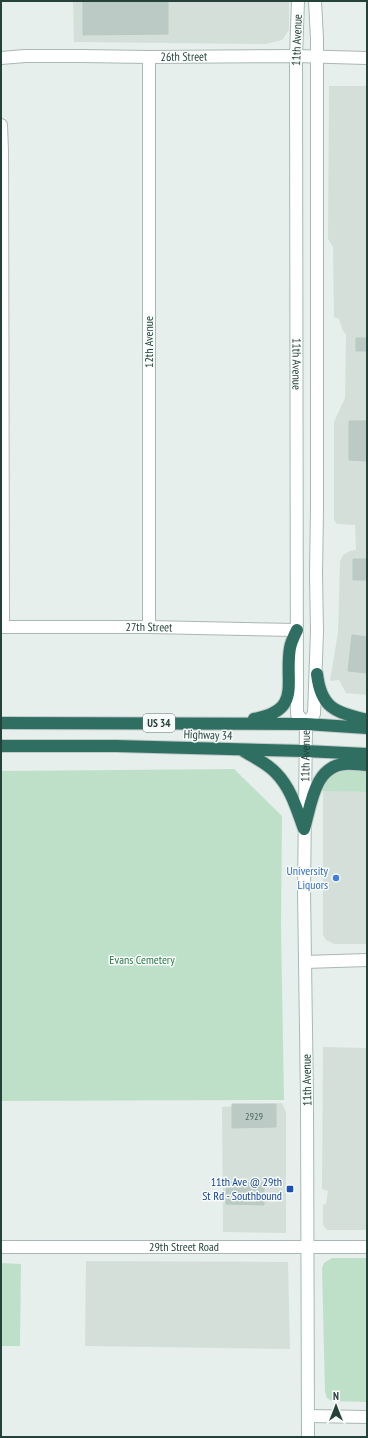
<svg xmlns="http://www.w3.org/2000/svg" width="368" height="1438" font-family="'PT Sans Narrow',sans-serif">
  <rect width="100%" height="100%" fill="#e6efeb"/>
  <!-- built -->
  <path fill="#d4dfda" d="M73 1H289V30L282 40 266 44 74 42Z
    M329 86H367V695L346 693 339 680 330 681 338 632 340 561 343 555 350 551 356 550 355 525 337 524 334 520V422L345 398 346 334 343 331 339 319 334 317 333 247 328 239Z
    M323 790 367 792V944H334L326 940 323 935Z
    M323 1047 367 1048V1230H327L323 1225V1205L326 1204 328 1191 322 1189Z
    M282 1103 286 1112V1233L223 1232 222 1107Z
    M86 1261 288 1262 290 1349 85 1346Z"/>
  <!-- green -->
  <path fill="#bfe0c8" d="M367 768V792L322 791C327 775 336 772 352 770 358 770 362 771 367 768Z
    M234 769 282 816 281 926 284 1100 1 1101V771Z
    M332 1258H367V1402L332 1401 327 1398 325 1392 322 1268 324 1263Z
    M1 1263 21 1264 20 1346H1Z"/>
  <!-- building -->
  <path fill="#bbcac4" stroke="#b8c9c2" d="M83 1H160V2H168V34L83 35Z
    M356 338H367V351H356Z
    M349 421H367V461L349 460Z
    M353 559H367V580H353Z
    M352 635 367 637V673L348 671Z
    M232 1104H276V1127L232 1128Z
    M227 1182 264 1183V1205L226 1204Z"/>
  <g fill="none" stroke-linecap="round" stroke-linejoin="round">
    <!-- street casing -->
    <g stroke="#a8b8b2" stroke-width="14">
      <g id="street">
        <path d="M149 57V627"/>
        <path id="s1" d="M1 58 25 56H81L149 57 296 56 367 58"/>
        <path d="M1 125 2 151 3 627"/>
        <path id="s2" d="M1 627H149L297 630"/>
        <path d="M305 962 367 960"/>
        <path id="s3" d="M1 1247H367"/>
        <path d="M308 1416 367 1417"/>
      </g>
    </g>
    <!-- secondary casing -->
    <g stroke="#a4bbb3" stroke-width="14">
      <g id="secondary">
        <path id="s4" d="M298 1 296 56 297 714 306 724"/>
        <path id="s5" d="M308 1437 307 1100 304 891 306 724 314 714 317 631 316 574 317 509V39L315 1"/>
      </g>
    </g>
    <!-- highway casing -->
    <g stroke="#c2cac8" stroke-width="14">
      <path id="highway" d="M317 674C321 709 336 712 367 720
        M254 719C303 710 284 683 290 648 291 642 294 636 297 630
        M1 723 306 724 367 728
        M1 746H116L305 751 367 754
        M242 750C253 757 267 763 276 773 291 788 297 810 304 829
        M304 829C311 806 314 766 345 764 352 763 360 765 367 765"/>
    </g>
    <!-- street -->
    <use href="#street" stroke="#fff" stroke-width="12"/>
    <!-- secondary -->
    <use href="#secondary" stroke="#fff" stroke-width="12"/>
    <!-- highway -->
    <use href="#highway" stroke="#2f6f62" stroke-width="12"/>
  </g>
  <!-- markers -->
  <circle fill="#3f7fe0" stroke="#f7fbf9" stroke-width="1.5" cx="336" cy="878" r="4"/>
  <rect fill="#1a4fb4" stroke="#f7fbf9" stroke-width="1.5" x="286" y="1185" width="8" height="8" rx="2"/>
  <g text-anchor="middle" stroke-width="3" stroke-linejoin="round" paint-order="stroke">
    <!-- number labels -->
    <g font-size="10" fill="#4a645c">
      <text x="254" y="1120">2929</text>
    </g>
    <!-- shield labels -->
    <rect fill="#f7fbf9" stroke="#637a73" stroke-width="1" x="143" y="714" width="32" height="18" rx="3"/>
    <g font-size="11" font-weight="bold" fill="#24423a">
      <text x="159" y="727">US 34</text>
    </g>
    <!-- street labels -->
    <g font-size="12" fill="#24423a" stroke="#f7fbf9">
      <text transform="translate(297 40) rotate(-88)" y="4">11th Avenue</text>
      <text dy="4" stroke="none"><textPath href="#s1" startOffset="183">26th Street</textPath></text>
      <text transform="translate(149 342) rotate(-90)" y="4">12th Avenue</text>
      <text dy="4" stroke="none"><textPath href="#s4" startOffset="363">11th Avenue</textPath></text>
      <text dy="4" stroke="none"><textPath href="#s2" startOffset="148">27th Street</textPath></text>
      <text transform="translate(208 735) rotate(2)" y="4">Highway 34</text>
      <text dy="4" stroke="none"><textPath href="#s5" startOffset="681">11th Avenue</textPath></text>
      <text transform="translate(307 1080) rotate(-91)" y="4">11th Avenue</text>
      <text dy="4" stroke="none"><textPath href="#s3" startOffset="183">29th Street Road</textPath></text>
    </g>
    <!-- shop labels -->
    <g font-size="12" fill="#366cbe" stroke="#f7fbf9" text-anchor="end">
      <text x="328" y="875">University<tspan x="328" dy="14">Liquors</tspan></text>
    </g>
    <!-- park labels -->
    <g font-size="12" fill="#2d7a4b" stroke="#f7fbf9">
      <text x="142" y="964">Evans Cemetery</text>
    </g>
    <!-- transit labels -->
    <g font-size="12" fill="#164399" stroke="#f7fbf9" text-anchor="end">
      <text x="282" y="1186">11th Ave @ 29th<tspan x="282" dy="14">St Rd - Southbound</tspan></text>
    </g>
  </g>
  <!-- border -->
  <rect width="368" height="1438" fill="none" stroke="#24423a" stroke-width="4"/>
  <!-- north arrow -->
  <g transform="translate(336 1406)" stroke="#f7fbf9" stroke-width="3" paint-order="stroke">
  <path d="M0-3L7 15L0 10L-7 15Z" fill="#24423a"/>
  <text y="-6" font-size="11" font-weight="bold" text-anchor="middle" fill="#24423a">N</text>
  </g>
</svg>
